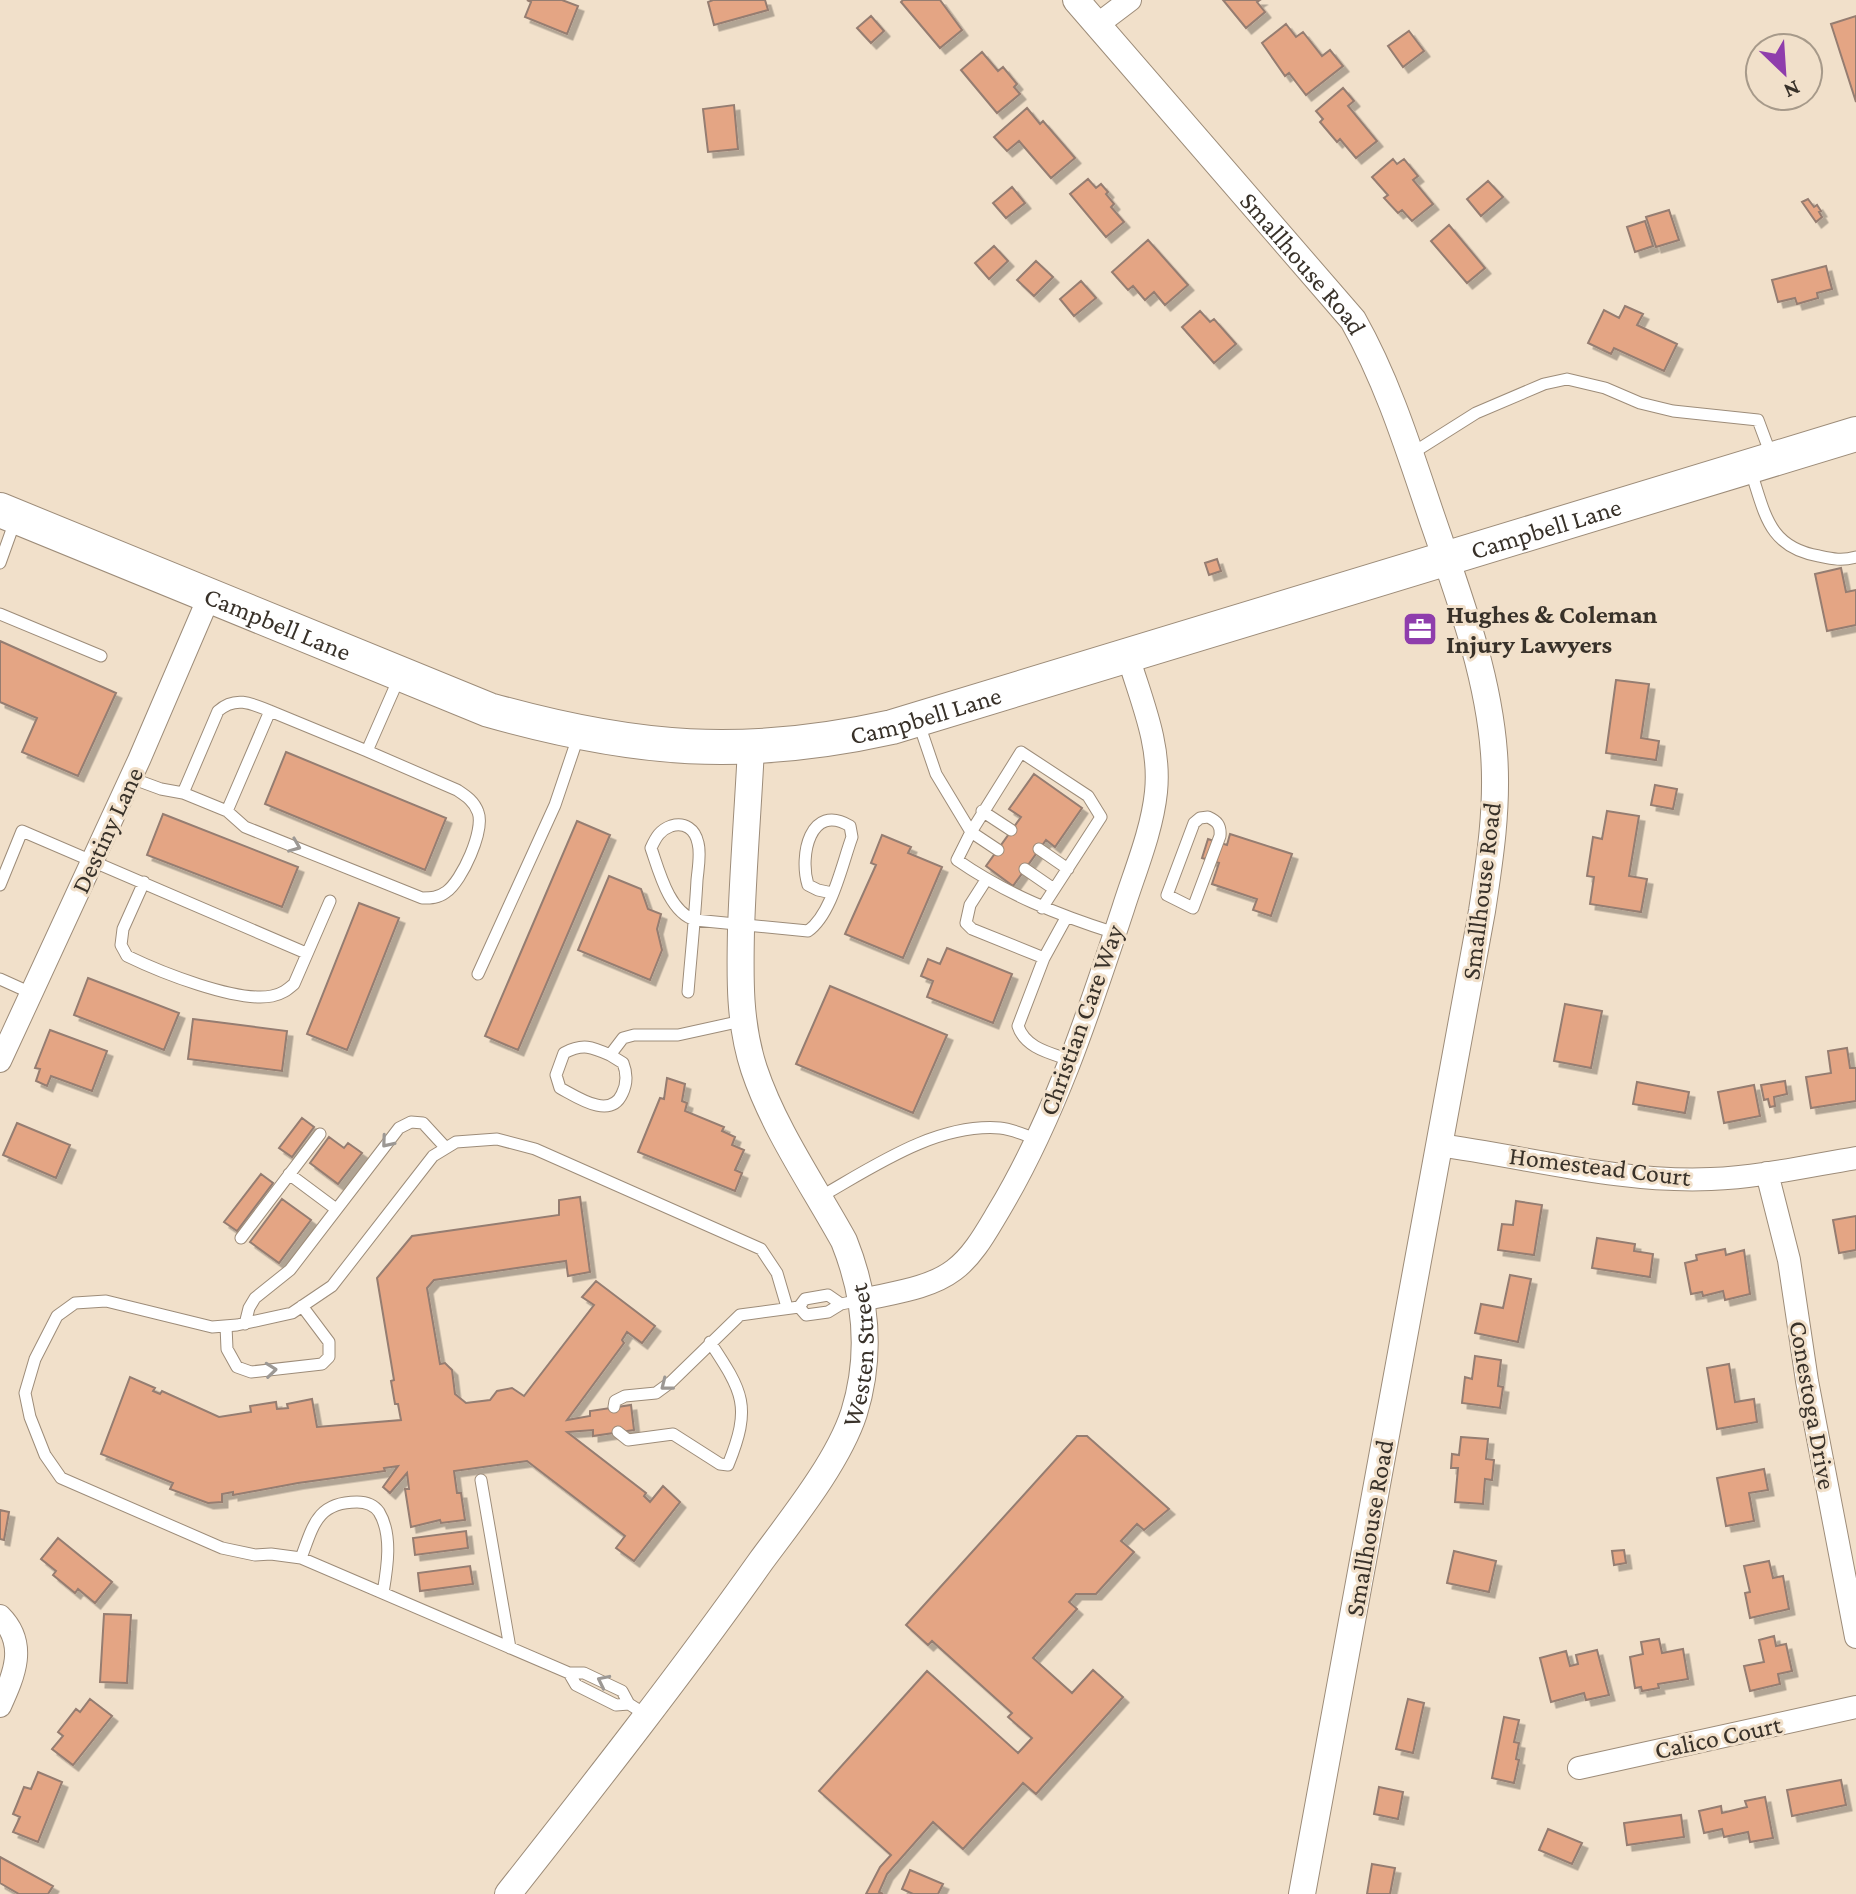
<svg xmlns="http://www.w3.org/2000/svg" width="1856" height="1894" font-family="'Crimson Pro',serif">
  <defs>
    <filter id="shadow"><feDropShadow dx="5.5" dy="5.5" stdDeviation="0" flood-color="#0004"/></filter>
  </defs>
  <rect width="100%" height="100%" fill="#f1e0ca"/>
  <!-- building -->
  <path fill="#e4a584" stroke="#957d71" stroke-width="2" filter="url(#shadow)" d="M527 0H562L578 6 567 34 525 17 531 2Z
    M713 0H765L768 10 714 25 708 2Z
    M903 0H940L962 30 940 48 901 2Z
    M1223 0H1260L1257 2 1265 12 1246 28Z
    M871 16 884 31 871 43 857 28Z
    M1856 16V102L1831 24Z
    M1286 24 1296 37 1303 32 1322 56 1330 50 1343 66 1306 95 1289 73 1285 76 1262 43Z
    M1409 31 1424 51 1403 67 1388 46Z
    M982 52 998 71 1003 67 1017 84 1014 87 1020 94 997 113 961 70Z
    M1343 88 1354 101 1348 106 1377 141 1356 158 1340 139 1337 142 1320 122 1323 119 1316 111Z
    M734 105 738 149 708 152 703 109Z
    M1027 108 1040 124 1043 121 1075 158 1051 178 1019 141 1007 151 994 137Z
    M1393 159 1397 164 1404 159 1418 176 1413 180 1433 204 1412 221 1402 210 1398 213 1384 198 1388 195 1372 177Z
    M1088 179 1096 188 1101 184 1108 192 1106 194 1114 204 1111 207 1124 222 1106 237 1070 194Z
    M1488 181 1503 197 1481 216 1467 199Z
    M1012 187 1025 203 1006 218 993 203Z
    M1808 199 1814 207 1817 205 1821 211 1819 212 1822 217 1816 222 1802 202Z
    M1669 210 1679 240 1656 247 1646 217Z
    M1645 221 1653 246 1635 252 1627 227Z
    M1449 225 1485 268 1467 283 1431 241Z
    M1148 240 1188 285 1165 305 1154 292 1145 300 1133 286 1128 290 1112 272Z
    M994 246 1008 261 989 279 975 263Z
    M1036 261 1053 277 1034 296 1017 280Z
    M1826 266 1832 289 1817 293 1818 298 1797 304 1795 298 1778 302 1772 280Z
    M1081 281 1096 298 1074 316 1060 299Z
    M1625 306 1643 314 1637 325 1677 344 1664 371 1614 348 1611 354 1588 343 1604 310 1619 318Z
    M1200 311 1210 322 1214 319 1236 344 1214 363 1182 327Z
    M1217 559 1221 571 1209 575 1205 563Z
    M1841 568 1846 592 1856 590V625L1827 631 1815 574Z
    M0 641 116 693 78 776 22 752 37 718 0 702Z
    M1616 680 1649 684 1641 738 1659 741 1656 760 1606 753Z
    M286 752 446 818 425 870 265 804Z
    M1034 774 1082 808 1055 847 1046 840 1013 886 986 866 1021 817 1009 809Z
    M1655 785 1677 789 1673 809 1651 805Z
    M1607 811 1639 816 1629 876 1647 879 1641 912 1590 904 1594 877 1587 876 1593 837 1602 839Z
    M163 814 298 867 282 907 147 855Z
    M577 821 610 835 518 1050 485 1036Z
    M1230 834 1292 854 1271 916 1253 910 1257 899 1212 884 1219 863 1202 858 1208 839 1227 845Z
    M882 835 911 847 908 853 942 867 903 958 845 934 876 865 871 863Z
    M609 876 641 889 648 909 661 914 657 929 662 950 650 980 578 950Z
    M359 903 399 918 347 1050 307 1034Z
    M947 948 1012 974 993 1023 927 997 933 981 921 976 928 959 940 964Z
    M88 978 179 1013 164 1050 74 1015Z
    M830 986 947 1035 913 1113 796 1064Z
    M1565 1004 1602 1011 1591 1068 1554 1061Z
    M193 1019 287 1031 282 1071 188 1059Z
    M50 1030 107 1051 92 1091 51 1076 47 1086 36 1081 40 1069 35 1068Z
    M1847 1048 1850 1068H1856V1101L1811 1108 1806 1077 1831 1073 1828 1051Z
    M667 1078 685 1084 682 1101 687 1103 685 1111 724 1127 722 1131 735 1137 732 1145 744 1150 735 1170 742 1173 735 1191 638 1152 660 1098 664 1099Z
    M1785 1081 1787 1094 1774 1097 1775 1106 1770 1107 1768 1099 1764 1100 1761 1085Z
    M1637 1082 1689 1092 1685 1113 1633 1104Z
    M1754 1085 1760 1116 1724 1123 1718 1092Z
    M302 1118 314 1127 292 1157 279 1148Z
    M17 1123 70 1145 56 1178 3 1155Z
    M329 1137 344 1148 348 1143 362 1153 338 1184 310 1163Z
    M261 1174 273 1183 237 1231 224 1222Z
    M580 1197 590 1272 568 1276 566 1261 434 1280 427 1288 440 1364 445 1363 452 1370 455 1394 466 1403 490 1400 497 1391 512 1388 524 1396 594 1305 582 1297 596 1281 655 1326 642 1343 627 1332 622 1340 624 1343 567 1420 590 1416V1411L631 1405 634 1430 593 1436V1430L567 1432 646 1493 644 1496 650 1502 663 1486 680 1502 634 1561 616 1548 625 1536 527 1461 454 1471 457 1493H461L465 1520 441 1523 440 1520 411 1527 405 1489H409L407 1473 390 1493 383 1487 398 1466 384 1468 385 1471 298 1483 233 1495V1492L222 1494V1502L208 1503 170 1489 173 1483 101 1454 130 1377 155 1388 153 1391 160 1394 162 1391 219 1417 251 1412 250 1406 276 1402 277 1409 288 1408 287 1404 312 1399 317 1427 401 1420 398 1404H395L391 1381 394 1380 377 1278 412 1236 559 1215V1200Z
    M282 1199 311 1220 279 1263 250 1242Z
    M1516 1201 1542 1205 1534 1255 1498 1250 1502 1224 1513 1225Z
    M1856 1216V1250L1839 1253 1833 1220Z
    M1597 1238 1635 1244 1634 1251 1653 1254 1650 1277 1592 1268Z
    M1725 1249 1726 1255 1744 1250 1750 1294 1725 1300 1723 1291 1703 1296 1702 1292 1691 1294 1685 1263 1697 1260 1696 1255Z
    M1510 1275 1531 1279 1518 1342 1475 1333 1481 1304 1503 1308Z
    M1475 1356 1501 1360 1498 1386 1503 1387 1500 1408 1462 1403 1465 1377 1472 1379Z
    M1729 1364 1735 1402 1754 1399 1757 1422 1717 1429 1707 1368Z
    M1077 1436H1087L1169 1509 1144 1530 1137 1524 1121 1541 1134 1552 1096 1594H1076L1069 1602 1077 1609 1033 1658 1072 1693 1093 1670 1123 1697 1036 1794 1023 1783 963 1849 933 1822 887 1874 879 1892 883 1894H866L880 1867 891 1855 819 1791 927 1671 1018 1753 1032 1738 1008 1717 1012 1713 932 1641 928 1645 906 1625Z
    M1461 1437 1488 1439 1486 1459 1494 1460 1492 1480 1485 1479 1483 1504 1455 1502 1458 1468H1451L1452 1454 1459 1455Z
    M1764 1469 1768 1490 1749 1493 1754 1521 1726 1526 1717 1478Z
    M0 1510 9 1512 4 1540 0 1539Z
    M466 1531 468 1548 415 1555 413 1538Z
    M58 1538 112 1582 95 1603 78 1589 75 1593 53 1575 56 1571 41 1559Z
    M1624 1550 1626 1563 1614 1565 1612 1551Z
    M1454 1551 1496 1561 1489 1592 1447 1583Z
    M1769 1561 1773 1578 1783 1576 1789 1609 1750 1618 1745 1593 1750 1592 1744 1566Z
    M470 1566 473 1584 420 1591 418 1573Z
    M104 1614 131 1615 127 1683 100 1682Z
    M1774 1636 1776 1646 1786 1644 1792 1671 1778 1674 1780 1684 1750 1691 1744 1666 1764 1662 1759 1640Z
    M1659 1639 1662 1653 1683 1649 1688 1679 1658 1684 1659 1688 1642 1691 1641 1687 1635 1688 1630 1657 1643 1654 1641 1642Z
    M1597 1650 1609 1695 1586 1700 1584 1693 1551 1702 1540 1658 1566 1651 1570 1666 1578 1664 1576 1655Z
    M90 1699 112 1716 73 1765 52 1749 63 1736 58 1732 76 1709 80 1712Z
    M1408 1699 1424 1703 1413 1753 1396 1749Z
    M1504 1717 1519 1720 1514 1742 1519 1743 1516 1759 1519 1760 1514 1783 1492 1778Z
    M38 1772 62 1782 38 1842 13 1832 20 1817 13 1814 24 1787 31 1789Z
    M1841 1780 1846 1805 1792 1816 1787 1790Z
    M1379 1787 1403 1792 1398 1819 1374 1814Z
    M1765 1797 1773 1838 1750 1842 1748 1832 1724 1837 1722 1829 1704 1833 1699 1811 1721 1806 1722 1813 1747 1807 1745 1801Z
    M1681 1815 1684 1837 1627 1845 1624 1823Z
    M1548 1829 1582 1843 1572 1864 1539 1850Z
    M0 1857 53 1886 48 1894H19L0 1883Z
    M1372 1864 1395 1868 1390 1894H1367Z
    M910 1870 943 1884 938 1894H913L902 1889Z"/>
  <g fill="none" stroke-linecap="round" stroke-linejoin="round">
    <!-- service casing -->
    <g stroke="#9d8c79" stroke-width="13">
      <path id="service" d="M1411 454 1476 413 1544 384 1567 379 1605 388 1640 403 1673 411 1758 420 1771 455
        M1750 469C1765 512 1767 547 1819 556 1833 559 1842 561 1856 557
        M0 563 15 521
        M0 614 101 656
        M270 711 227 811 183 793 218 711C235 696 251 703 270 711L367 751 399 678
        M919 724 936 774 971 832 957 860C1006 894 1058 915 1115 933
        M131 778 161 789 183 793
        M227 811 245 827 422 898C431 898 438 898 446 892 462 881 485 830 478 812 474 801 466 796 457 790L367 751
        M982 811 1011 830
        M1208 817C1217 821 1221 825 1220 836L1193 908 1167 895 1194 823 1200 818Z
        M1039 849 1068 869
        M998 850 971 832 1021 752 1088 796 1101 817 1042 908
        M1025 869 1054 889
        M986 880 970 905 966 923 972 929 1044 958 1018 1026C1025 1048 1050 1053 1070 1060
        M144 882 123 929 121 945 127 956C160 972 237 1003 272 996 282 994 287 990 294 984L330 901
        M0 885 22 831 306 953
        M1044 958 1066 918
        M478 974 555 805 579 734
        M0 979 31 993
        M688 992C691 955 695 918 697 880 698 869 701 854 698 843 695 829 685 822 671 826 660 830 656 837 651 848 659 871 669 912 695 920L808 931C832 914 842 864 852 837L850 826C810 802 799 856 808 885L818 890 832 893
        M610 1055C592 1047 583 1043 564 1053L556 1075 560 1088C577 1097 610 1120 622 1094 627 1084 627 1073 623 1063L610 1055 623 1038 634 1035H678L742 1021
        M289 1174 336 1209
        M820 1197C873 1167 936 1123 1000 1128 1012 1129 1025 1135 1036 1139
        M241 1238 320 1134
        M841 1304 828 1295 805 1299 799 1307 806 1315 828 1312 841 1304 861 1300
        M245 1324 249 1308 255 1298 290 1270 399 1128 411 1122 423 1123 446 1148
        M226 1326 227 1349 237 1367 251 1372 322 1364 329 1357V1342L302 1306
        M614 1407 615 1401 625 1396 656 1393 671 1382 740 1315 799 1307
        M618 1432 628 1440 673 1434 720 1464 728 1465C752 1406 743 1392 710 1342
        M481 1480 510 1648
        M301 1558C313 1526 317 1502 357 1502 366 1502 374 1505 379 1512 393 1535 387 1569 383 1593
        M569 1673 576 1685 616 1705 629 1704
        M648 1716 629 1704 622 1691 584 1673H569L301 1558 271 1554 255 1555 222 1548 61 1478 45 1455 30 1417 25 1393 35 1359 57 1316 75 1303 106 1301 212 1327 237 1325 292 1313 332 1286 433 1156 456 1142 497 1139 535 1149 761 1249 777 1273 787 1307"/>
    </g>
    <!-- minor casing -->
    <g stroke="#9d8c79" stroke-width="24">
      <path id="minor" d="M1097 25 1130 0
        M0 1061 139 760 209 597
        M1438 1145C1528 1157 1620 1183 1711 1179 1760 1177 1808 1166 1856 1158
        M1767 1173 1789 1260 1807 1381 1856 1637
        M862 1300C891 1293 929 1289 954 1270 973 1256 986 1232 998 1212 1054 1119 1089 1012 1123 909 1135 871 1152 831 1156 792 1161 744 1141 700 1128 656
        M0 1616C28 1644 14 1675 0 1706
        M1579 1768 1856 1707"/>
    </g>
    <!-- tertiary casing -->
    <g stroke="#9d8c79" stroke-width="28">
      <g id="tertiary">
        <path id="s1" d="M1076 0 1353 320C1388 382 1409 450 1432 518 1458 594 1488 672 1494 753 1498 807 1490 859 1482 911L1302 1894"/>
        <path id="s2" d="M508 1894C594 1785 680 1675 761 1561 792 1519 838 1462 854 1413 872 1355 866 1296 844 1241 813 1185 774 1129 754 1069 739 1023 740 978 741 930 743 869 748 809 751 748"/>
      </g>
    </g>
    <!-- primary casing -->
    <g stroke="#9d8c79" stroke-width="36">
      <g id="primary">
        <path id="s3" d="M0 510 489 710C634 751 744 760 892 727L1856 434"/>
      </g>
    </g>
    <!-- service -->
    <use href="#service" stroke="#fff" stroke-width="11"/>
    <!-- minor -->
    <use href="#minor" stroke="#fff" stroke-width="22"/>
    <!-- tertiary -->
    <use href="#tertiary" stroke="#fff" stroke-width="26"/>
    <!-- primary -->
    <use href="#primary" stroke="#fff" stroke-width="34"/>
  </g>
  <!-- one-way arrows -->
  <defs><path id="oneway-chevron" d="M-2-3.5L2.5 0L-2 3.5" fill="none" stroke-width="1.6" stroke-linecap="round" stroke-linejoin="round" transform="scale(2)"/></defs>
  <g stroke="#9c9894">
    <use href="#oneway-chevron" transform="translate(295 846) rotate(22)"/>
    <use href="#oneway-chevron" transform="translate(387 1142) rotate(130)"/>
    <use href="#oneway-chevron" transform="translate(271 1370) rotate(-6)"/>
    <use href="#oneway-chevron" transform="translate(666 1385) rotate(142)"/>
    <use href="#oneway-chevron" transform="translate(603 1681) rotate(-154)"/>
  </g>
  <!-- icons -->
  <defs>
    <g id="office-square" transform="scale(1.8)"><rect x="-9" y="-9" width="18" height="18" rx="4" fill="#8f3dac" stroke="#f1e0ca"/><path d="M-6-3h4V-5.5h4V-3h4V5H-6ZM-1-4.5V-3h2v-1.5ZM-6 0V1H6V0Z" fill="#fff"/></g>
  </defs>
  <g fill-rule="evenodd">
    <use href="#office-square" x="1420" y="629"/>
  </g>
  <g text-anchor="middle" stroke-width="6" stroke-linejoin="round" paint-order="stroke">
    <!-- street labels -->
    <g font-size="26" fill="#383129" stroke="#f1e0ca">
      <text dy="9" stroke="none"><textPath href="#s1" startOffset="348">Smallhouse Road</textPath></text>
      <text dy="9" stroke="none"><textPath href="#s3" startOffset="1620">Campbell Lane</textPath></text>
      <text dy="9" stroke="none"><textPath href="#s3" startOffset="300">Campbell Lane</textPath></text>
      <text dy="9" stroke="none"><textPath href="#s3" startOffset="972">Campbell Lane</textPath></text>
      <text transform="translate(107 830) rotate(-65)" y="9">Destiny Lane</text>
      <text transform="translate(1481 891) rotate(-83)" y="9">Smallhouse Road</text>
      <text transform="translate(1081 1020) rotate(-70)" y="9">Christian Care Way</text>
      <text transform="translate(1600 1166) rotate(7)" y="9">Homestead Court</text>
      <text dy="9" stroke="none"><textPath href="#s2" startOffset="652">Westen Street</textPath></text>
      <text transform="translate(1813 1405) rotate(80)" y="9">Conestoga Drive</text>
      <text transform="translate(1369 1528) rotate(-80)" y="9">Smallhouse Road</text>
      <text transform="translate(1718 1737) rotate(-12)" y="9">Calico Court</text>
    </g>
    <!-- poi labels -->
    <g font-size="26" font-weight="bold" fill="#383129" stroke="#f1e0ca" text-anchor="start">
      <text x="1446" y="623">Hughes &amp; Coleman<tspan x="1446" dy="30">Injury Lawyers</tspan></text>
    </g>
  </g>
  <!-- north arrow -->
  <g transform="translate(1784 72) rotate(155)"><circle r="38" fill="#f1e0ca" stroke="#a79a8a" stroke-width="2"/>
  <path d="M0-6L14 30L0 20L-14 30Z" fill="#8f3dac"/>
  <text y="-12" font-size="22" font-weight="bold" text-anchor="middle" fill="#383129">N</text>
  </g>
</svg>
